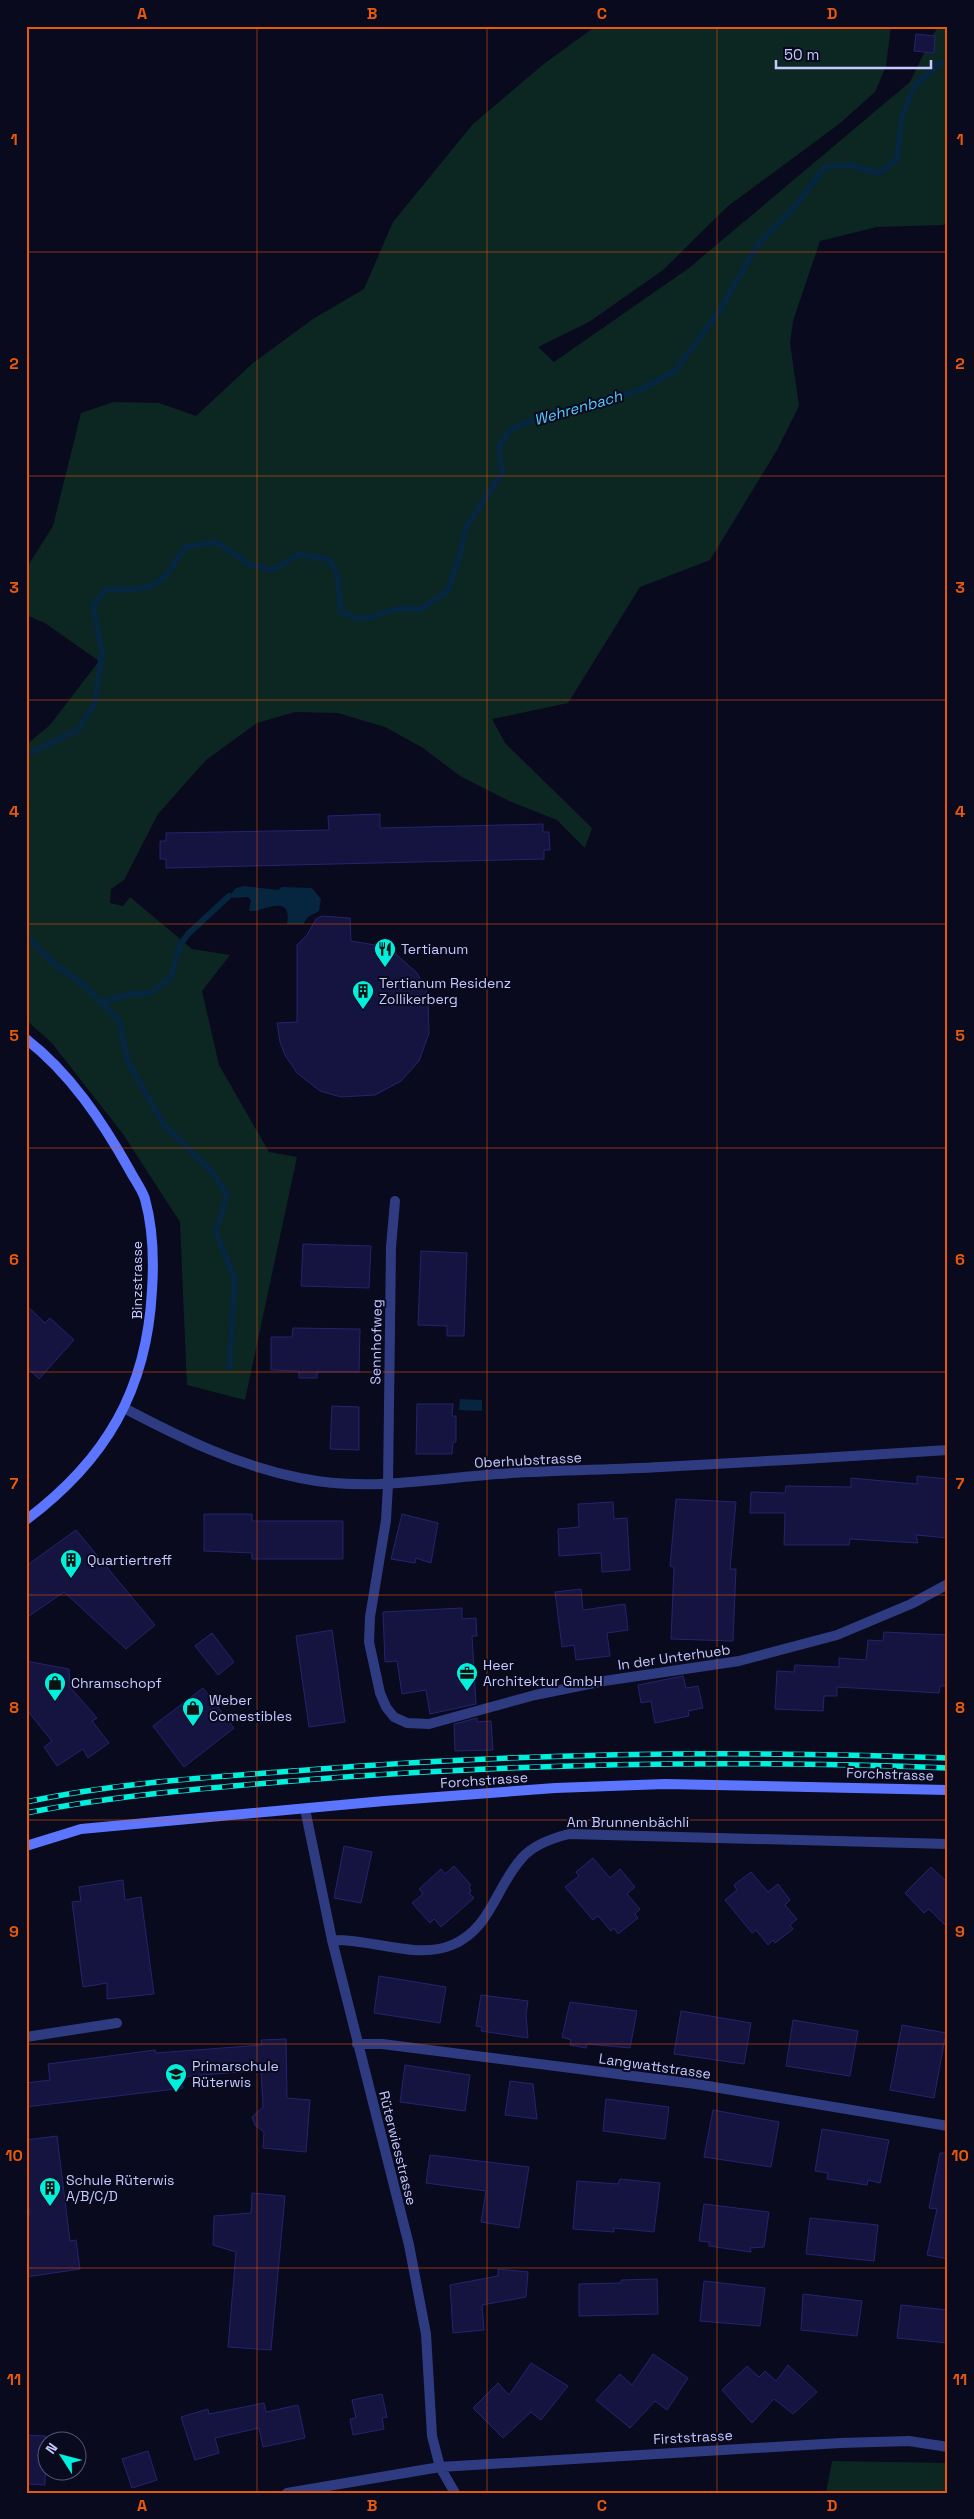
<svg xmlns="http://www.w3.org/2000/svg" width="974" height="2519" font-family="'Space Grotesk',sans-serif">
  <rect width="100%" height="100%" fill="#090a1d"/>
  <!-- green -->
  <path fill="#0c2722" d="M596 26H891L886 66 875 92 839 124 728 206 663 270 589 322 538 347 554 362 689 268 910 82 932 36 939 26H948V220L943 225 877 227 820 241 793 321 790 343 799 406 777 450 710 560 640 587 568 703 492 719 505 743 592 828 585 848 557 820 509 801 460 776 423 748 385 727 338 713 295 712 257 723 206 760 158 814 124 880 111 889 110 903 123 906 130 897 192 949 230 955 202 991 219 1065 269 1152 297 1157 245 1400 187 1385 180 1222 123 1134 51 1042 26 1020V745L50 725 99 661 45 623 26 615V569L53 526 81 413 114 402 159 403 196 416 253 363 313 319 364 289 393 222 473 124 545 63Z
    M832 2461 948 2463V2493H826Z"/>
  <!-- water -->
  <path fill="#06253f" d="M244 886 278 890 282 887 312 888 321 899 319 911 308 917 303 924H287C293 891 261 913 249 911L251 900 248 897 233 898 229 896 236 888Z
    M460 1399 482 1400V1411L459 1410Z"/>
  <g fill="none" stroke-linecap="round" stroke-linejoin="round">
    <!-- stream -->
    <path stroke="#06253f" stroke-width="6" d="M26 755 78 730 95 703 102 652 93 607 106 589C155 591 160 588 185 547L216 542 249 564 273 570 300 554 330 560 338 578 341 612 356 618H368L396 609H421L448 591 461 550 466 527 502 473 499 446 510 430 539 417 609 400 642 389 675 371 718 313 758 244 793 209 825 167 850 165 879 173 897 159 902 117 914 87 939 63H948
      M26 935 52 962 84 985 119 1020 128 1062 164 1125 211 1171 227 1194 216 1232 235 1280 229 1368
      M102 1002 130 994 151 993 171 977 180 945 188 934 229 896"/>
  </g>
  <!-- building -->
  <path fill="#151440" stroke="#25236e" d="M916 34 935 36 934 53 914 51Z
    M380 814V828L543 824V832H549L550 850H544V859L166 868V859H160V841H166V833L329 830 328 816Z
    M322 916 350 918 351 941 375 945 397 955 417 973 430 998 428 999 429 1033 419 1061 401 1081 375 1095 341 1097 320 1091 297 1073 285 1055 280 1042 277 1023 297 1022V945L307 935 316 919Z
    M303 1244 371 1246 369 1288 301 1286Z
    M421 1251 467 1253 464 1336H447V1326L418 1325Z
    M26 1305 45 1323 50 1318 74 1340 39 1379 26 1366Z
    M293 1328 360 1329 359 1372H317V1378H299V1371L271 1370V1337H292Z
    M417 1404H453L452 1416H456V1442H453L452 1454H416Z
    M332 1406 359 1407V1450L330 1449Z
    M917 1476 948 1479V1538L916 1535 918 1543 850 1539 849 1545H784L785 1513H750L751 1492 785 1493 786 1486 851 1487V1478L917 1484Z
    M676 1499 736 1502 730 1569H736L733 1641 671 1639 674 1567 670 1566Z
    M613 1502 614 1519 627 1518 630 1570 602 1572 601 1553 559 1556 558 1529 579 1527 578 1504Z
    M204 1514H252V1521H343V1559H252V1553L204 1551Z
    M402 1514 438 1523 431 1563 416 1558 415 1563 391 1559Z
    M76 1530 155 1625 126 1649 64 1592 26 1618V1566Z
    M581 1589 583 1610 625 1604 628 1630 607 1633 610 1656 576 1660 574 1645 562 1647 555 1592Z
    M462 1608V1619L476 1618 477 1636H472L476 1704 430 1714 426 1690 402 1694 397 1661 385 1662 383 1612Z
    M332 1630 345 1722 309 1727 296 1636Z
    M884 1632 948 1635V1686H940L939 1693 837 1687V1696H824L823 1711 775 1709 777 1671 794 1672 795 1665 839 1667V1658L866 1660 868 1640 883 1641Z
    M212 1633 234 1662 218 1675 195 1646Z
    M26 1661 69 1669 70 1687 97 1718 92 1721 109 1743 88 1758 83 1749 57 1766 44 1747 52 1741 26 1709Z
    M683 1676 686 1688 698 1686 703 1708 688 1711 689 1716 655 1723 651 1701 641 1703 638 1685Z
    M203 1688 234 1728 184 1767 153 1726Z
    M477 1718V1722L491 1721 493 1750 455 1751 454 1724Z
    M344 1846 372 1852 361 1903 334 1898Z
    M593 1858 610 1878 620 1869 635 1887 627 1894 640 1909 635 1914 638 1918 618 1934 614 1928 611 1931 598 1916 593 1920 565 1887 579 1876 576 1872Z
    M454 1866 471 1885 469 1887 471 1891 469 1893 474 1898 441 1927 434 1919 430 1923 412 1903 423 1894 419 1889 441 1869 445 1874Z
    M931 1867 948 1883V1928L929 1909 924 1913 905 1893Z
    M751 1872 768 1892 778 1884 790 1900 785 1905 797 1919 790 1925 793 1929 775 1943 773 1940 768 1945 756 1930 752 1933 725 1900 737 1890 734 1885Z
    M123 1880 125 1900 141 1897 154 1994 107 1999V1983L83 1987 72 1902 81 1901 79 1887Z
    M379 1976 446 1987 440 2023 374 2013Z
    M481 1995 528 2001 526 2015 528 2038 481 2031 482 2027 476 2026Z
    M570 2002 637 2011 630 2048 587 2044 586 2048 570 2045 571 2040 562 2037Z
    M681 2011 751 2023 744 2064 674 2054Z
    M793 2020 858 2031 850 2076 786 2066Z
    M902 2025 946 2033 934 2098 890 2090Z
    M286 2039 287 2098 310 2100 306 2152 263 2148 264 2132 255 2125 252 2117 263 2107 261 2070 181 2077 183 2088 26 2107V2083L50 2080 48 2064 155 2050 156 2053 262 2045 261 2040Z
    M405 2065 470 2075 465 2111 400 2102Z
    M510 2081 533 2084 537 2119 505 2115Z
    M606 2099 669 2107 665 2139 603 2131Z
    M713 2110 779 2122 771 2167 704 2157Z
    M822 2129 889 2140 880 2183 868 2180 867 2185 827 2179 828 2173 815 2171Z
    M57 2136 70 2241 76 2240 80 2269 26 2277V2215H30L26 2189V2140Z
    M940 2153H948V2259L927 2255 937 2209 929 2208Z
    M430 2155 529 2167 519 2228 481 2222 486 2191 426 2183Z
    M620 2179 660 2183 654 2232 614 2228V2232L573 2229 577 2181 618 2184Z
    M252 2193 285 2196 271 2350 228 2347 236 2252 213 2245 214 2216 251 2213Z
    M704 2204 769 2212 764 2247 750 2248 751 2252 709 2246V2242L699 2241Z
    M810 2218 878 2225 874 2261 806 2254Z
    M498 2269 528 2272 526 2297 482 2305 484 2330 453 2333 450 2285 498 2276Z
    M657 2279 658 2314 579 2316V2284L621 2283V2280Z
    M704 2281 765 2288 760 2326 700 2321Z
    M803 2294 862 2301 857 2336 801 2330Z
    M901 2305 948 2310V2343L897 2338Z
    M653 2354 688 2378 667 2410 655 2401 630 2428 596 2400 620 2374 632 2385Z
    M531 2363 568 2386 541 2420 531 2412 503 2438 473 2408 498 2383 509 2395Z
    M788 2365 817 2392 793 2414 774 2399 752 2423 722 2390 747 2366 759 2377 765 2371 776 2381Z
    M382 2394 387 2417 382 2418 384 2429 353 2435 350 2419 356 2418 352 2400Z
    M264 2403 266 2412 298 2405 305 2438 263 2447 259 2428 215 2438 219 2453 195 2460 181 2417 208 2409 209 2414Z
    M26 2435 46 2436 45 2485 26 2484Z
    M148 2451 157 2480 132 2488 122 2459Z"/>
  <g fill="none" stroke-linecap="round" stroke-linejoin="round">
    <!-- street -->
    <path stroke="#2f3b81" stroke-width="10" d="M395 1201 391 1247 388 1485 386 1520 370 1617 369 1642 380 1693 386 1707 394 1717 407 1723 429 1724 535 1695 604 1681 739 1661 837 1635 911 1604 948 1584
      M124 1408C181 1438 236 1465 300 1478 366 1492 431 1479 497 1474 552 1470 607 1470 661 1467 757 1462 852 1456 948 1450
      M305 1809 332 1940 409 2245 426 2334 432 2436 440 2467 455 2493
      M332 1940C370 1938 416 1960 452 1945 491 1929 496 1886 522 1858 533 1845 553 1838 569 1834L948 1844
      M26 2037 117 2023
      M357 2044H382L696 2084 948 2126
      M287 2493 440 2467 840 2443 909 2441 948 2447"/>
    <!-- secondary -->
    <path stroke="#5c75ff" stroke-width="10" d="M26 1039C70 1073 102 1121 129 1169 134 1179 142 1189 145 1199 153 1228 154 1260 152 1290 147 1390 106 1460 26 1520
      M26 1846 81 1829 384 1801 555 1788 665 1784 948 1790"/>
    <!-- rail casing -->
    <g stroke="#00f0de" stroke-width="5.5">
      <path id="rail" d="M26 1802C119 1782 214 1777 307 1770 521 1753 734 1750 948 1758
        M26 1813C122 1794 219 1787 317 1779 527 1763 737 1760 948 1768"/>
    </g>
    <!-- rail -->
    <use href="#rail" stroke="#090a1d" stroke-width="4" stroke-dasharray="11" stroke-linecap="butt"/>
  </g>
  <!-- grid -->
  <path fill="none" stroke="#e8590c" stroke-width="1" stroke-opacity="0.55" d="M257 26V2493M487 26V2493M717 26V2493M26 252H948M26 476H948M26 700H948M26 924H948M26 1148H948M26 1372H948M26 1595H948M26 1820H948M26 2044H948M26 2268H948"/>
  <!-- icons -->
  <defs>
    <g id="restaurant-pin" transform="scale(1.125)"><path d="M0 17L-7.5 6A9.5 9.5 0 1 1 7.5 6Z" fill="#00f0de" stroke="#090a1d"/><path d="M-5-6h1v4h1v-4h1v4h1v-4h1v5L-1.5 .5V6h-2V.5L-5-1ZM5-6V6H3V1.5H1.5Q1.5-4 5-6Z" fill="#111"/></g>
    <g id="building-pin" transform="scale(1.125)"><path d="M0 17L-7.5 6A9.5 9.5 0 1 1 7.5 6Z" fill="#00f0de" stroke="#090a1d"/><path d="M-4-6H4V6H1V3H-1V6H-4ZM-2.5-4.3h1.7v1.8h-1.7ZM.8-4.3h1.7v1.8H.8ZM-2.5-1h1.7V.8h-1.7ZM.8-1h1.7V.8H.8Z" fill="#111"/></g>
    <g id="office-pin" transform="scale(1.125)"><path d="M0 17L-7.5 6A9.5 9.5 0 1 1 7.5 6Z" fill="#00f0de" stroke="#090a1d"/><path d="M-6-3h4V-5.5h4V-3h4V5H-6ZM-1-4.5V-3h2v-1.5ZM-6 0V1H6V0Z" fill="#111"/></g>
    <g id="shop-pin" transform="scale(1.125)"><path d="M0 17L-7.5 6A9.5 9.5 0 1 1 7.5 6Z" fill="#00f0de" stroke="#090a1d"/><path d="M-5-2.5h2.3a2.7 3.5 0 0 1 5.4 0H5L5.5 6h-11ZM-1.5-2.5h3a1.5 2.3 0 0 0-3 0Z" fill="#111"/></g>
    <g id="school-pin" transform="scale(1.125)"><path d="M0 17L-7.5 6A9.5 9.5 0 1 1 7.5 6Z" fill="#00f0de" stroke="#090a1d"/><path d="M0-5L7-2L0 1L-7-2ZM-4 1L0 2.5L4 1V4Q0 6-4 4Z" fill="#111"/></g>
  </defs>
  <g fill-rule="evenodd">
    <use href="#restaurant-pin" x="385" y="949"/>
    <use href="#building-pin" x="363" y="991"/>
    <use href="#building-pin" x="71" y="1560"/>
    <use href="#office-pin" x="467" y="1673"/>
    <use href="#shop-pin" x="55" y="1683"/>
    <use href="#shop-pin" x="193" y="1708"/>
    <use href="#school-pin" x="176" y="2074"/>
    <use href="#building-pin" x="50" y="2188"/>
  </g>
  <g text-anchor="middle" stroke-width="4" stroke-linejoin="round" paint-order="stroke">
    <!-- poi labels -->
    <g font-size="14" fill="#c5c9ff" stroke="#090a1d" text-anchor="start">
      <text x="401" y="954">Tertianum</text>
      <text x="379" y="988">Tertianum Residenz<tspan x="379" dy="16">Zollikerberg</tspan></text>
      <text x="87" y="1565">Quartiertreff</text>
      <text x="483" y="1670">Heer<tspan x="483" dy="16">Architektur GmbH</tspan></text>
      <text x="71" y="1688">Chramschopf</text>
      <text x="209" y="1705">Weber<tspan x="209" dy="16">Comestibles</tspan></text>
      <text x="192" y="2071">Primarschule<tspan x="192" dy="16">Rüterwis</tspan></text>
      <text x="66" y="2185">Schule Rüterwis<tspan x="66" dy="16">A/B/C/D</tspan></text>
    </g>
    <!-- street labels -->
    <g font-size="14" fill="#c5c9ff" stroke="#090a1d">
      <text transform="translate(137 1280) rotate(-90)" y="5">Binzstrasse</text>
      <text transform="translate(376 1342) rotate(-89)" y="5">Sennhofweg</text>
      <text transform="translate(528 1460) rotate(-3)" y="5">Oberhubstrasse</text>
      <text transform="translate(674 1657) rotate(-8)" y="5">In der Unterhueb</text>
      <text transform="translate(890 1774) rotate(2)" y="5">Forchstrasse</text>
      <text transform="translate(484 1780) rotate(-4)" y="5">Forchstrasse</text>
      <text x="628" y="1827">Am Brunnenbächli</text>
      <text transform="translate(655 2066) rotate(8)" y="5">Langwattstrasse</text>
      <text transform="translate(398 2148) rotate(76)" y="5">Rüterwiesstrasse</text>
      <text transform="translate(693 2437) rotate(-3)" y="5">Firststrasse</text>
    </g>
    <!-- water labels -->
    <g font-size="15" font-style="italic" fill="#53ceff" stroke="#090a1d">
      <text transform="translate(578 408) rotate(-16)" y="5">Wehrenbach</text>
    </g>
  </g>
  <!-- border -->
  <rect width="974" height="2519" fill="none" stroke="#090a1d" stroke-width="55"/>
  <!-- north arrow -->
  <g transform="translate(62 2456) rotate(306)"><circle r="24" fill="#090a1d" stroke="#545677"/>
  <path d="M0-4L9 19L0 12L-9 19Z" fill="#00f0de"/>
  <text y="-8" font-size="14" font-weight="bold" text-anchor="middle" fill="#c5c9ff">N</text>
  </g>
  <!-- scale -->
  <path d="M776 60v8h155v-8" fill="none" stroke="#c5c9ff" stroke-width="2.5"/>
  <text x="784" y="60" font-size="15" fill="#c5c9ff" stroke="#090a1d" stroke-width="4" paint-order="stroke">50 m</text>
  <rect x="28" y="28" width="918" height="2464" fill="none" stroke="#e8590c" stroke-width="2"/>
  <g font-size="16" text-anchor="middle" font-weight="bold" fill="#e8590c">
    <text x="142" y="19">A</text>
    <text x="372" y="19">B</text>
    <text x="602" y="19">C</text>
    <text x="832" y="19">D</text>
    <text x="14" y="145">1</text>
    <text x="960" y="145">1</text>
    <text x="14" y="369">2</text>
    <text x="960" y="369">2</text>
    <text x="14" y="593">3</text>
    <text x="960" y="593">3</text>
    <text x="14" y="817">4</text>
    <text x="960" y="817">4</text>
    <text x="14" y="1041">5</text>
    <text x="960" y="1041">5</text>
    <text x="14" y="1265">6</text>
    <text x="960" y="1265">6</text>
    <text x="14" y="1489">7</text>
    <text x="960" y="1489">7</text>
    <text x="14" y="1713">8</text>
    <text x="960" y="1713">8</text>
    <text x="14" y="1937">9</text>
    <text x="960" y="1937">9</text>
    <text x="14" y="2161">10</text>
    <text x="960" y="2161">10</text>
    <text x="14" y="2385">11</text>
    <text x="960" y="2385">11</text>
    <text x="142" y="2511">A</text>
    <text x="372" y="2511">B</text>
    <text x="602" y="2511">C</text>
    <text x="832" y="2511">D</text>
  </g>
</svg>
